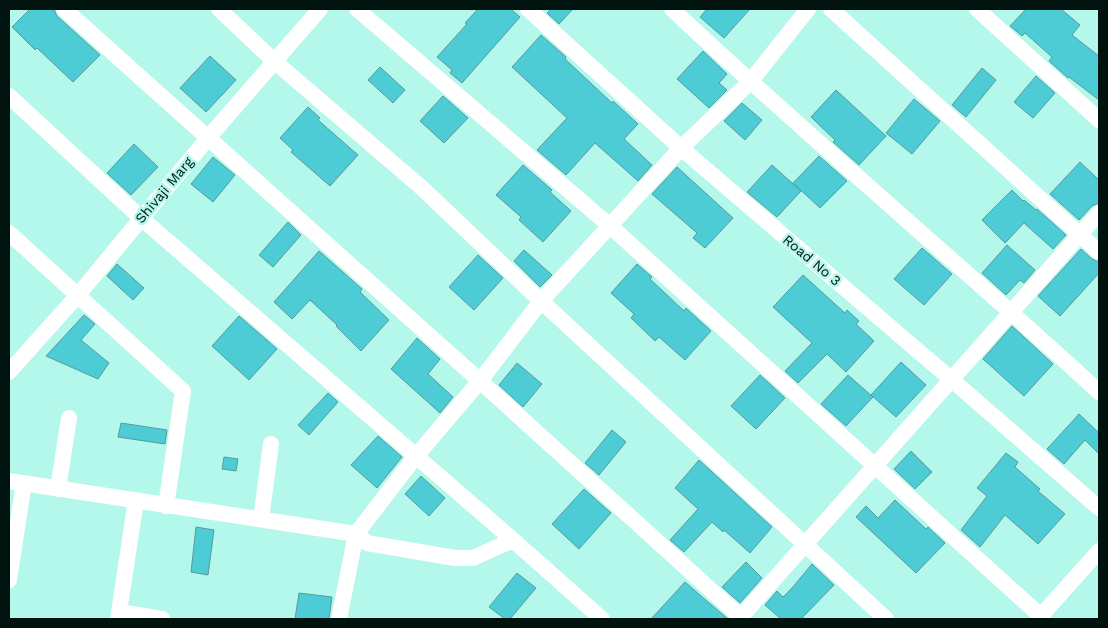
<svg xmlns="http://www.w3.org/2000/svg" width="1108" height="628" font-family="'Work Sans',sans-serif">
  <rect width="100%" height="100%" fill="#b4f7eb"/>
  <!-- building -->
  <path fill="#4dccd6" stroke="#579a9f" d="M30 9H54L57 16 100 55 73 82 37 48 35 50 12 27Z
    M478 9H511L520 17 462 83 450 73 452 70 437 57 467 24 465 23Z
    M551 9H573L559 24 547 13Z
    M707 9H750L724 38 700 17Z
    M1026 9H1061L1080 25 1072 35 1099 56V100L1069 77 1068 78 1049 61 1052 57 1025 33 1022 36 1010 26Z
    M541 35 566 57 565 59 580 73 612 103 613 101 638 124 624 139 652 165 638 181 595 143 566 175 537 150 567 118 512 67Z
    M703 51 727 74 719 83 727 90 709 108 677 79Z
    M210 56 236 80 206 112 180 88Z
    M380 67 405 90 393 103 368 80Z
    M982 68 996 80 966 117 952 105Z
    M1036 76 1055 93 1033 118 1014 102Z
    M836 90 886 136 859 165 833 142 835 140 811 117Z
    M443 96 468 118 444 143 420 121Z
    M914 99 940 121 912 154 886 133Z
    M742 103 762 120 745 140 724 121Z
    M308 107 320 118 318 120 358 155 330 186 291 152 293 150 280 138Z
    M134 144 158 167 131 195 107 173Z
    M819 156 847 181 820 208 793 183Z
    M213 157 235 175 213 202 191 184Z
    M1080 162 1099 180V203L1092 206 1079 220 1050 194Z
    M523 165 552 190 550 192 571 211 543 242 519 220 521 217 496 195Z
    M772 165 801 191 777 217 747 192Z
    M677 167 733 218 705 248 693 238 697 233 652 194Z
    M1012 190 1023 201 1024 200 1036 210 1037 209 1066 235 1053 249 1024 223 1005 243 982 220Z
    M288 222 301 235 273 267 259 255Z
    M1007 245 1035 270 1024 283 1020 280 1006 295 982 273Z
    M922 248 952 274 924 305 894 279Z
    M1081 249 1092 259 1099 262V273L1060 316 1038 296Z
    M524 250 552 275 540 287 514 261Z
    M319 251 362 289 360 292 389 320 361 351 336 326 337 325 310 300 292 319 274 302Z
    M478 255 503 278 474 310 449 287Z
    M117 264 144 288 133 300 107 276Z
    M637 264 652 277 650 279 684 311 686 308 711 331 685 360 659 337 655 341 631 318 634 314 611 293Z
    M803 275 845 313 847 310 859 321 856 324 874 341 846 372 827 354 798 383 785 371 812 343 773 307Z
    M84 315 95 324 81 340 109 363 98 379 46 356Z
    M239 316 277 349 249 380 212 346Z
    M1012 326 1053 364 1024 396 983 359Z
    M417 338 440 359 428 374 453 397 440 413 391 369Z
    M901 362 926 385 896 417 871 395Z
    M517 363 542 384 523 407 499 385Z
    M760 375 785 398 756 429 731 406Z
    M848 375 873 397 846 426 821 404Z
    M328 393 338 402 309 435 298 425Z
    M1079 414 1099 433V454L1085 440 1064 464 1047 449Z
    M121 423 167 430 165 444 118 437Z
    M612 430 626 442 599 475 585 463Z
    M378 436 402 457 377 488 351 465Z
    M911 451 932 472 915 489 894 469Z
    M1006 453 1018 462 1015 467 1040 489 1038 491 1065 514 1038 544 1005 515 980 547 961 530 987 496 977 488Z
    M224 457 238 459 236 471 222 469Z
    M699 460 772 527 750 553 724 530 723 532 712 522 684 552 670 540 698 509 675 488Z
    M421 476 445 498 429 516 405 494Z
    M584 489 611 513 579 549 552 524Z
    M895 500 926 529 928 527 945 543 916 573 856 517 866 506 878 518Z
    M196 527 214 530 208 575 191 572Z
    M746 562 762 578 740 603 722 587Z
    M812 564 834 585 801 619H781L765 605 777 591 783 597 792 588Z
    M517 573 536 588 510 619H505L489 607Z
    M685 582 708 602 728 619H651Z
    M299 593 332 597 329 619H295Z"/>
  <g fill="none" stroke-linecap="round" stroke-linejoin="round">
    <!-- minor -->
    <path stroke="#fff" stroke-width="16" d="M64 9 480 381 743 619
      M219 9 274 61 422 188 541 301 886 619
      M357 9 609 225 1044 619
      M528 9 681 148 952 380 1099 508
      M672 9C811 140 958 262 1099 392
      M831 9 1099 252
      M977 9 1099 120
      M9 96 141 218 513 540 602 619
      M9 233 183 391 166 506
      M9 372 78 295 208 138 320 9
      M9 481 356 534 367 543 455 558H473L513 540
      M58 489 69 418
      M261 519 271 444
      M9 580 24 483
      M120 612 162 619
      M118 619 136 500
      M339 619 356 534 416 456 480 381 541 301 681 148 750 82 808 9
      M739 619 1099 213
      M1038 619 1099 551"/>
  </g>
  <g text-anchor="middle" stroke-width="5" stroke-linejoin="round" paint-order="stroke">
    <!-- street labels -->
    <g font-size="14" fill="#00130f" stroke="#b4f7eb">
      <text transform="translate(164 190) rotate(-50)" y="5">Shivaji Marg</text>
      <text transform="translate(812 260) rotate(40)" y="5">Road No 3</text>
    </g>
  </g>
  <!-- border -->
  <rect width="1108" height="628" fill="none" stroke="#00130f" stroke-width="20"/>
</svg>
